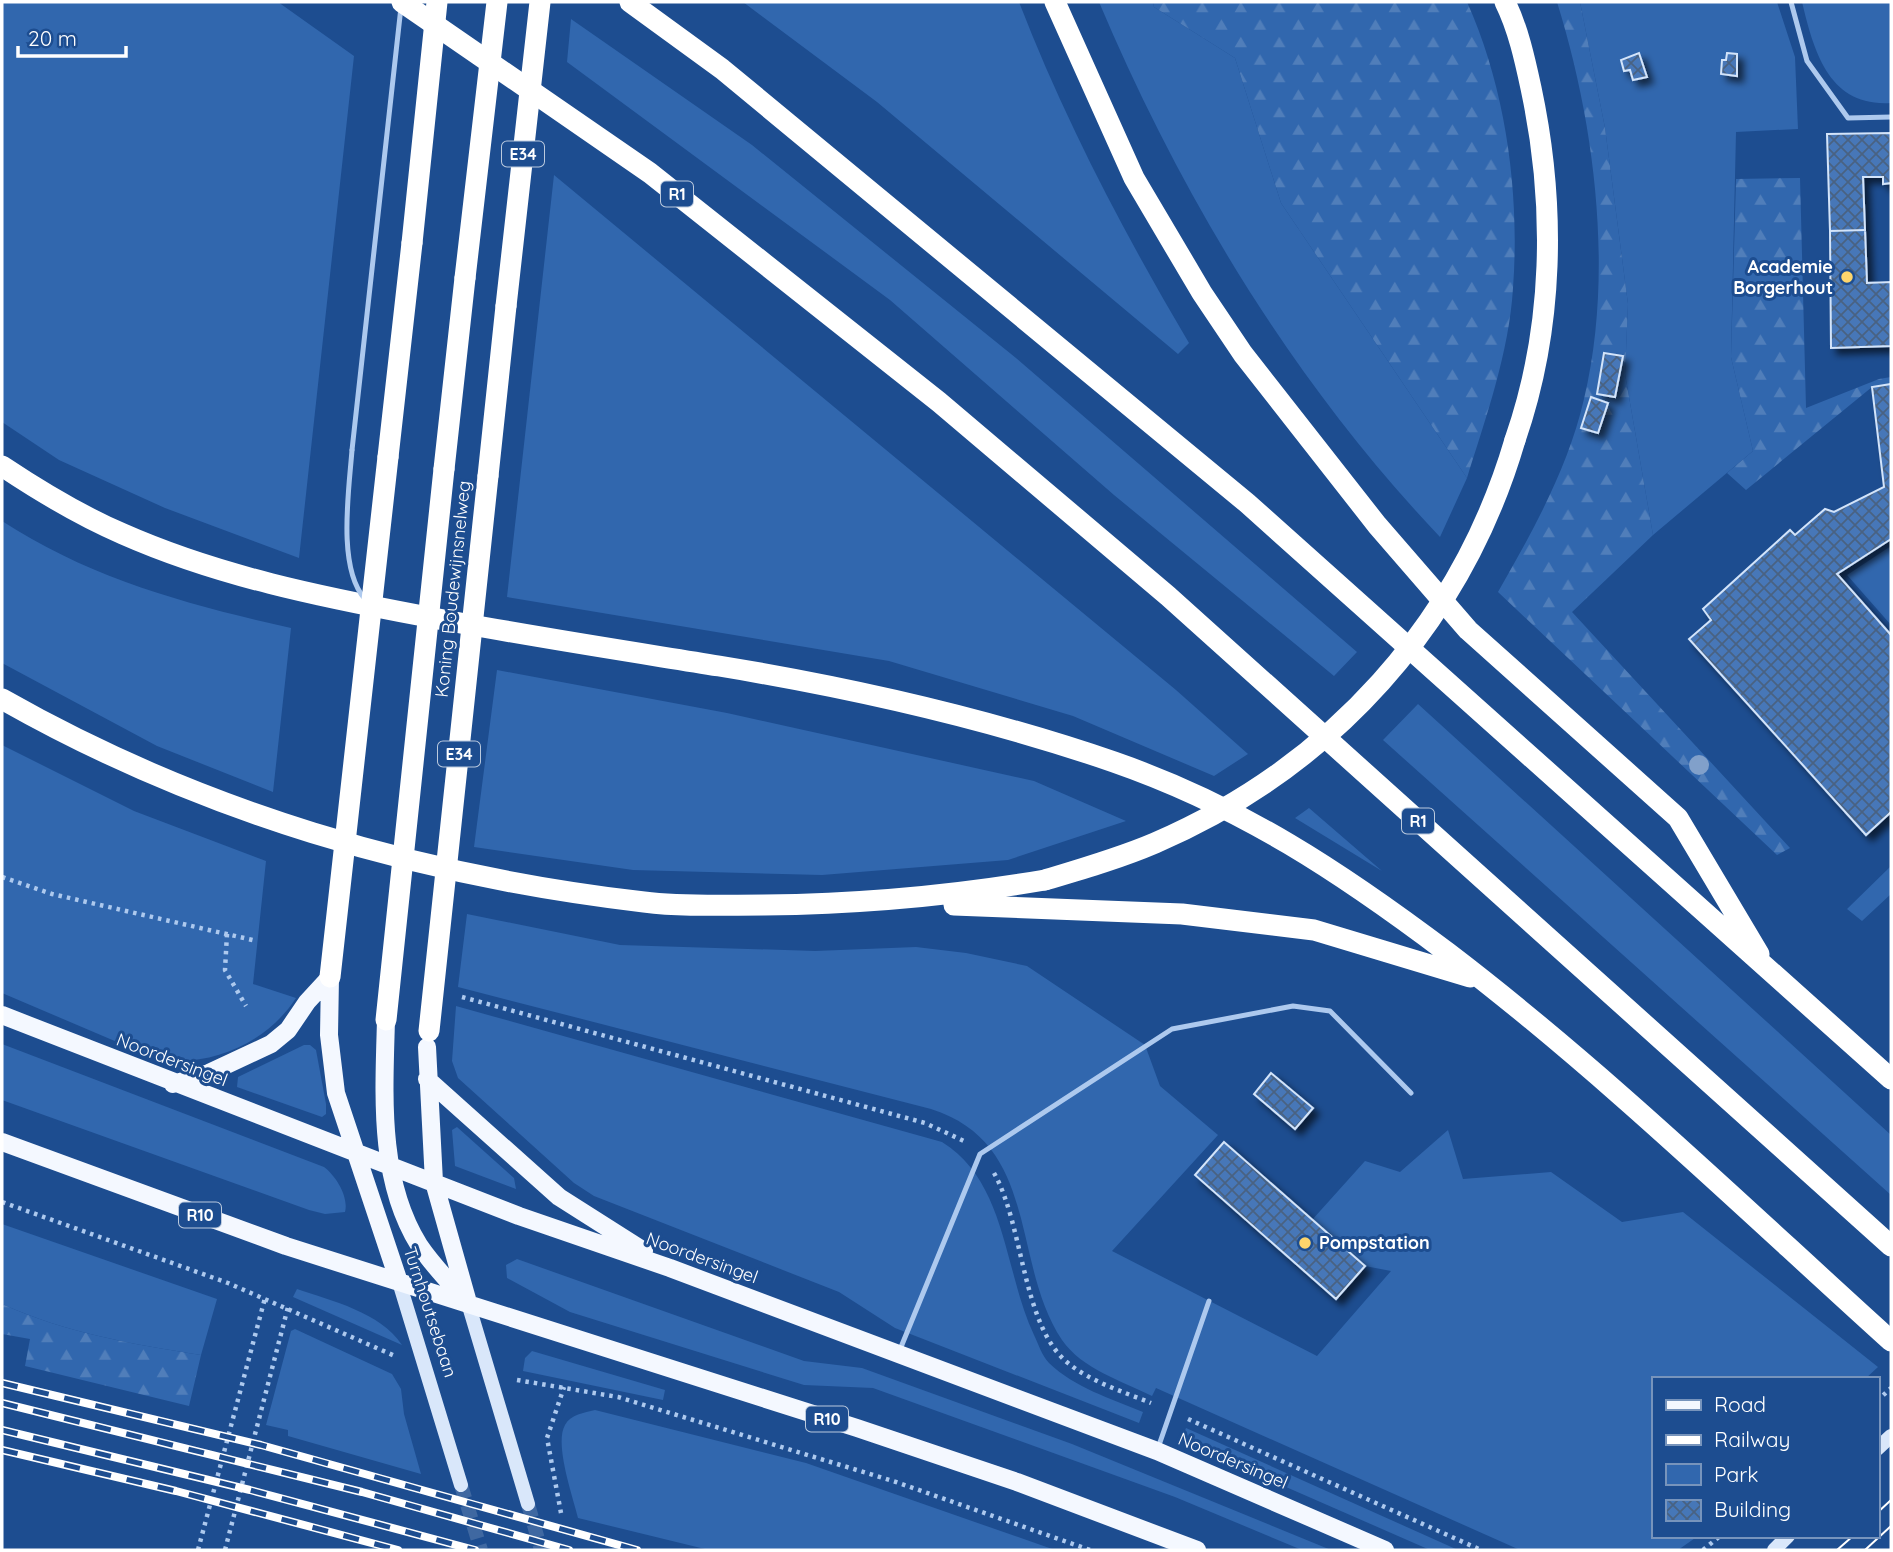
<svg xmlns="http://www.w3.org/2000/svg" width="1893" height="1552" font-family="Quicksand,sans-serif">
  <defs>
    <pattern id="forest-firs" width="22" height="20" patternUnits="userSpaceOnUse" patternTransform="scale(1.75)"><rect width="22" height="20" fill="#3167ae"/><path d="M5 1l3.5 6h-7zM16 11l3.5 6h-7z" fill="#507eba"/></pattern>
    <pattern id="building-cross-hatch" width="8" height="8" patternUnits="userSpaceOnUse" patternTransform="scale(1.75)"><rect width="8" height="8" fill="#4677b8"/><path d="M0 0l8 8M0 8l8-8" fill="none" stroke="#496282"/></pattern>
    <filter id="shadow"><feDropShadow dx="6" dy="6" stdDeviation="3.5" flood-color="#0009"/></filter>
  </defs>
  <rect width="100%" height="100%" fill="#1d4d90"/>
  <!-- green -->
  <path fill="#3167ae" d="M2 2H278L354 56 299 558 165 508 59 460 2 422Z
    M743 2H1019C1065 121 1124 233 1189 343L1178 354 877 102Z
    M1099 2H1153L1154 7 1235 58 1281 203 1467 478 1440 537C1293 382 1182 198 1099 2Z
    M1580 2H1777L1795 57 1798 129 1736 132 1731 357 1753 451 1653 535 1625 374 1628 304 1605 128Z
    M1802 2H1891V103C1829 107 1814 52 1802 2Z
    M571 19 752 145 1016 358 1357 652 1334 676 1114 495 890 300 567 62Z
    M554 175 1176 690 1248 754 1214 776 1073 716 889 661 507 597Z
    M2 521C91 579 189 605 291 628L273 792 157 746 2 663Z
    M1891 546V625L1847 575Z
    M497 670 727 713 1034 781 1126 821 1008 860 822 875 633 870 474 847Z
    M1418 704 1891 1135V1195L1383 740Z
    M2 745 134 811 266 861 253 984 296 998C267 1043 210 1068 157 1059L2 993Z
    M1309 808 1382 871 1295 818Z
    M1891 866V894L1862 921 1847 909Z
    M467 914 620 945 815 951 916 947 966 953 1027 966 1145 1045 1160 1086 1218 1135 1112 1251 1317 1356 1391 1271 1365 1266 1312 1220 1365 1161 1400 1172 1448 1130 1463 1179 1551 1172 1622 1222 1683 1212 1878 1367 1865 1379H1653V1536H1698L1678 1550H1520L1156 1388 1152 1396C1122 1381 1082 1369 1062 1340 1010 1262 1041 1144 931 1109L458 987Z
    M456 1006 942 1142C1007 1182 1004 1272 1034 1335 1038 1343 1042 1356 1049 1363 1075 1388 1110 1398 1143 1412L1139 1423 895 1328 839 1292 594 1196 574 1183 458 1078 452 1061Z
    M2 1044 324 1167C336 1176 349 1197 345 1212L325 1214 309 1210 2 1100Z
    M304 1045H310L316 1050 326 1104V1114L322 1117 237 1087 238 1077Z
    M457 1127 514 1178 516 1189 455 1166 452 1130Z
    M2 1224 217 1299 201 1355C132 1344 66 1333 2 1304Z
    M517 1259 804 1361 862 1368 1072 1444 1331 1550H1302L1175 1497 873 1388 804 1385 570 1312 507 1278 506 1265Z
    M297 1289C332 1301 380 1312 402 1345L293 1297Z
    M295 1329 392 1374 401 1389 404 1414 421 1474 288 1436V1430L266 1425 291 1331Z
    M532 1351 665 1390 663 1400 523 1371 525 1358Z
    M595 1410 806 1463 1055 1550H709L578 1518C573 1497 554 1444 565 1425 571 1414 584 1413 595 1410Z
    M1186 1428 1458 1550H1430L1181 1441Z"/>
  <!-- forest -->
  <path fill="url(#forest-firs)" d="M1153 2H1467C1506 89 1520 193 1513 288 1509 353 1486 417 1467 478L1281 203 1235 58 1154 7Z
    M1557 2H1580L1605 128 1628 304 1625 374 1653 535 1572 612 1790 848 1777 855 1498 592C1533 531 1568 468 1584 399 1614 273 1595 124 1557 2Z
    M1800 178 1806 408 1879 379 1891 377V384L1872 387 1746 490 1727 473 1753 451 1731 357 1736 179Z
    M2 1304C66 1333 132 1344 201 1355L189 1406 25 1366 30 1339 2 1334Z"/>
  <!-- building -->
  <path fill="url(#building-cross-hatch)" stroke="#d3e4fa" stroke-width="2" filter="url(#shadow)" d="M1639 53 1647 77 1633 80 1630 70 1624 71 1621 60Z
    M1727 53 1737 54V76L1721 74 1722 60H1726Z
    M1891 133V183L1883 184V177H1863L1865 230 1830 231 1827 134Z
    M1865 230 1867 283 1891 282V346L1831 348 1830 231Z
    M1604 353 1623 356 1615 397 1597 394Z
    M1891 384V539L1837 574 1891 635V812L1866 835 1689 639 1711 620 1703 609 1790 530 1795 535 1825 509 1834 512 1884 487 1872 387Z
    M1591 397 1608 403 1598 433 1581 428Z
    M1271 1073 1313 1108 1295 1129 1254 1094Z
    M1224 1142 1365 1266 1336 1299 1195 1175Z"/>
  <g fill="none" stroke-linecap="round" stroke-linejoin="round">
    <!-- secondary-tunnel -->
    <path stroke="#3f68a1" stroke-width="14" stroke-dasharray="14 7" stroke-linecap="butt" d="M461 1485 481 1550
      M528 1504 541 1550"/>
    <!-- path -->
    <path stroke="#adc9ee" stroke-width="4.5" stroke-dasharray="3.5 5" stroke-linecap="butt" d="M2 877 52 894 257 941
      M227 934 225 970 246 1006
      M462 997 925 1123 964 1141
      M994 1173C1024 1226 1022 1326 1068 1363 1091 1382 1124 1392 1151 1403
      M2 1202 228 1283 395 1356
      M517 1380 618 1397 896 1482 1090 1550
      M1877 1401 1891 1388
      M1188 1419 1481 1550
      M561 1513 547 1438 564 1387
      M198 1550 265 1298
      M225 1550 288 1307
      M1703 1550 1720 1536"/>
    <!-- service -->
    <path stroke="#adc9ee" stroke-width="5" d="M1791 2 1807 61 1848 118 1891 117
      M352 450 401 7
      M899 1352 980 1154 1172 1029 1293 1006 1330 1011 1411 1093
      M1158 1448 1209 1301"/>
    <!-- secondary -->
    <path stroke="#d9e7fa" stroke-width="14" d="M399 1282 461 1485
      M468 1303 528 1504
      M1877 1449 1891 1436
      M1774 1550 1788 1536"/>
    <!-- primary -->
    <path stroke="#f4f8ff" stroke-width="18" d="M330 977 329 1035 336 1093 399 1282
      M2 1015 519 1216 670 1268 1157 1451 1385 1550
      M386 1020C384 1095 378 1179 419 1245 433 1266 451 1284 468 1303
      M427 1047 434 1182 467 1299
      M427 1079 559 1197 644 1251
      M173 1084 209 1073 271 1044 288 1030 307 1002 330 977
      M2 1142 286 1246 857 1428 1017 1482 1197 1550"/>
    <!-- motorway -->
    <path stroke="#fff" stroke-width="21" d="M402 2 650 173 939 402 1168 596 1891 1246
      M630 2 722 69 1247 503 1891 1079
      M1055 2 1134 178 1202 293 1243 354 1377 525 1468 630 1678 818 1759 954
      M1505 2C1518 28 1525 60 1531 88 1556 205 1554 328 1515 440
      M388 457 412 243
      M2 466C41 492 81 516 123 534 218 576 322 597 423 616 521 635 620 650 719 666 853 688 986 718 1114 762 1241 806 1342 873 1448 953 1604 1072 1746 1210 1891 1341
      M444 469 465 278
      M488 476 506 306
      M2 699C199 811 419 876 644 902 683 907 725 905 764 905 858 904 951 896 1045 880
      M954 905 1182 914 1314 930 1470 977"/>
    <!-- tram -->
    <path stroke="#fff" stroke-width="2" d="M1877 1513 1891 1500
      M1837 1550 1853 1536
      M1865 1550 1891 1526"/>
    <!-- rail casing -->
    <g stroke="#fff" stroke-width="8">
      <path id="rail" d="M2 1383 261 1445 637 1550
        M2 1403 362 1492 569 1550
        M2 1430 250 1490 475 1550
        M2 1450 176 1491 398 1550"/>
    </g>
    <!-- rail -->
    <use href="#rail" stroke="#1d4d90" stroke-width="5" stroke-dasharray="16" stroke-linecap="butt"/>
    <!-- service-bridge -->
    <path stroke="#adc9ee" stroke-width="5" d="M352 450C349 490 337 568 365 599"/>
    <!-- motorway-bridge -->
    <path stroke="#fff" stroke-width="21" d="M412 243 437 2
      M465 278 497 2
      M506 306 540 2
      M1045 880C1082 869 1120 858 1155 843 1331 767 1461 624 1515 440
      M330 977 388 457
      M386 1020 444 469
      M429 1031 488 476"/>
  </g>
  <!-- trees -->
  <circle fill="#81a0ca" cx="1699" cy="765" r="10"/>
  <!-- markers -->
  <g fill="#fdd56c" stroke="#1d4d90" stroke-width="2.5">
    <circle cx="1847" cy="277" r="7"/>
    <circle cx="1305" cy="1243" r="7"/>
  </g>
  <g text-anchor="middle" stroke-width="6" stroke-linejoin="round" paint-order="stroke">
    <!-- shield labels -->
    <g fill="#1d4d90" stroke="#bbcade" stroke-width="2">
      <rect x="502" y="141.5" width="42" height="25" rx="5"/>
      <rect x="661" y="181.5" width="32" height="25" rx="5"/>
      <rect x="438" y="741.5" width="42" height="25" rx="5"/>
      <rect x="1402" y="808.5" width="32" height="25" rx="5"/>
      <rect x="179" y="1202.5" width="42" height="25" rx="5"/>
      <rect x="806" y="1406.5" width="42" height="25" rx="5"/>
    </g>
    <g font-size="16" font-weight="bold" fill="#fff">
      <text x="523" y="160">E34</text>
      <text x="677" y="200">R1</text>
      <text x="459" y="760">E34</text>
      <text x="1418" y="827">R1</text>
      <text x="200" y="1221">R10</text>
      <text x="827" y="1425">R10</text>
    </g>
    <!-- poi labels -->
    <g font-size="18" font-weight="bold" fill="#fff" stroke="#1d4d90" text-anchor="end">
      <text x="1833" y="273">Academie<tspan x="1833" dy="21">Borgerhout</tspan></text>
      <text x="1319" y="1249" text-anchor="start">Pompstation</text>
    </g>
    <!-- street labels -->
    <g font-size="18" fill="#fff" stroke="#1d4d90">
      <text transform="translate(453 589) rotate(-84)" y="6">Koning Boudewijnsnelweg</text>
      <text transform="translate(172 1060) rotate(21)" y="6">Noordersingel</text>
      <text transform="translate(702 1258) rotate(20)" y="6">Noordersingel</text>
      <text transform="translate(430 1312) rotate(72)" y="6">Turnhoutsebaan</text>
      <text transform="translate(1233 1461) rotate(23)" y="6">Noordersingel</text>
    </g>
  </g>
  <!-- border -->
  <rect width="1893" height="1552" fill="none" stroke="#ffffff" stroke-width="7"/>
  <!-- legend -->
  <rect x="1652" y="1377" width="228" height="161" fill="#1d4d90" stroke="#7794bc" stroke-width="2"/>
  <rect x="1666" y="1400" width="35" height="10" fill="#f4f8ff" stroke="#7794bc" stroke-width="2"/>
  <text x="1714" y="1412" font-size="21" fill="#ffffff">Road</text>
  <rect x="1666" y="1435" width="35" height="10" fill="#ffffff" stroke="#7794bc" stroke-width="2"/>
  <text x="1714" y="1447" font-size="21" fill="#ffffff">Railway</text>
  <rect x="1666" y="1464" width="35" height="21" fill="#3167ae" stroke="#7794bc" stroke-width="2"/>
  <text x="1714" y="1482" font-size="21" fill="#ffffff">Park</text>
  <rect x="1666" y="1500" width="35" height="21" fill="url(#building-cross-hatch)" stroke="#7794bc" stroke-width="2"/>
  <text x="1714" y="1517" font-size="21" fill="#ffffff">Building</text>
  <!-- scale -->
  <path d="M18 46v10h108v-10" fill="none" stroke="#ffffff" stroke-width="3.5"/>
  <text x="28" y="46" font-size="21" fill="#ffffff" stroke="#1d4d90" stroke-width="5" paint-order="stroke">20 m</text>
</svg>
